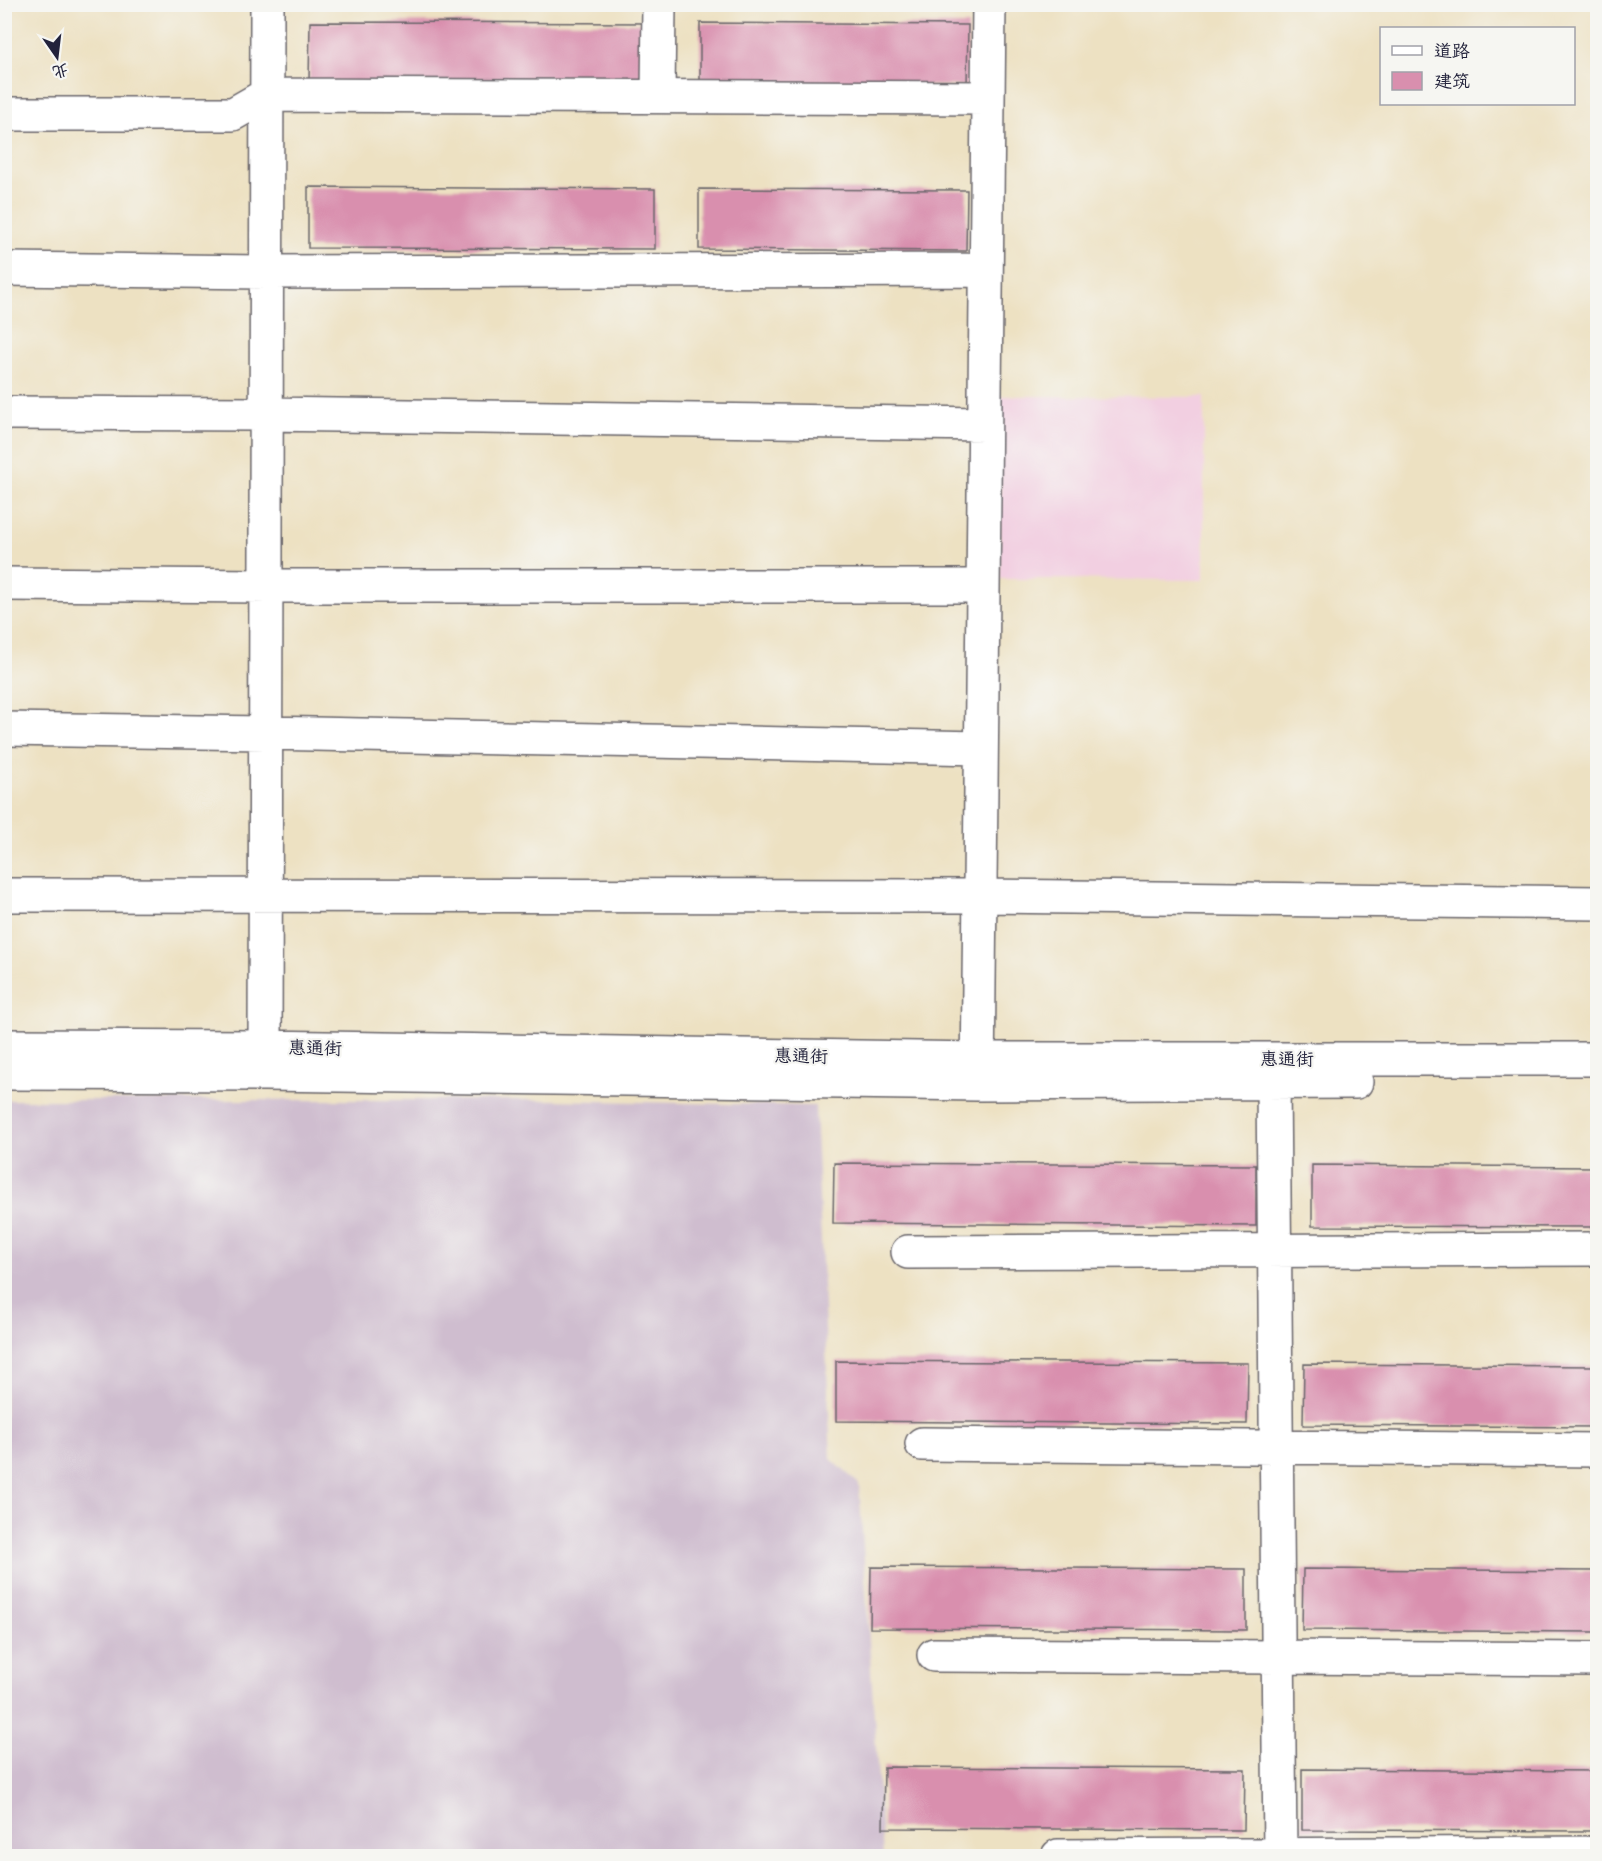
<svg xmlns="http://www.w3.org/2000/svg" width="1602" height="1861" font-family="Dekko,'LXGW WenKai TC',sans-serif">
  <rect width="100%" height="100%" fill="#f6f6f2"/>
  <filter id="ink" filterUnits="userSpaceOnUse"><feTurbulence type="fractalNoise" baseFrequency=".0167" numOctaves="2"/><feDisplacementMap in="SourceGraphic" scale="12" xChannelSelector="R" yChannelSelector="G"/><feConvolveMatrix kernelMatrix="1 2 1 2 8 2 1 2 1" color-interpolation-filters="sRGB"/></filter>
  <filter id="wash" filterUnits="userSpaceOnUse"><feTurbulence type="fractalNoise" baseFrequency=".008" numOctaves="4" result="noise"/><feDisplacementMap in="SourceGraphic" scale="24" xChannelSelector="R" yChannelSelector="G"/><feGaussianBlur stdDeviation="1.35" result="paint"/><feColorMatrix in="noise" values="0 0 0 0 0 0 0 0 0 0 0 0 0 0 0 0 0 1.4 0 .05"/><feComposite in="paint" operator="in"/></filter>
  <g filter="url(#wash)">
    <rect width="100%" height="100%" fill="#ede1c2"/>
    <!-- built -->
    <path fill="#f2cfe1" d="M1001 396 1204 397V580L1000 579Z"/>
    <!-- industrial -->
    <path fill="#cfbdcf" d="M5 1100H552L815 1106 831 1459 859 1484 883 1856H5Z"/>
    <g id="blocks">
      <!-- building -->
      <path fill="#d98fae" d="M310 22 656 23V84L309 82Z
        M700 23 968 25 967 86 700 84Z
        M308 187 655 189V249L308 248Z
        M699 189 967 190 966 251 699 249Z
        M834 1163 1256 1165V1226L833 1223Z
        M1312 1165 1598 1167V1227L1312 1226Z
        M836 1361 1248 1363 1247 1424 836 1421Z
        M1304 1364 1598 1366V1427L1303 1425Z
        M871 1567 1246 1569V1630L870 1628Z
        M1303 1569 1598 1571V1632L1302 1630Z
        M884 1767 1245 1769 1244 1830 883 1828Z
        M1302 1769 1598 1771V1831L1302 1830Z"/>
    </g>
  </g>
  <g filter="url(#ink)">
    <use href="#blocks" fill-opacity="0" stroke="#69656a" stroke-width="1.5"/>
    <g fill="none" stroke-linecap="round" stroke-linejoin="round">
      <!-- minor casing -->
      <g stroke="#69656a" stroke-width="36">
        <path id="minor" d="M658 96 659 4
          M4 114H233L266 95 988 98
          M4 269 266 272 986 270
          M4 413 266 414 984 424
          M4 584 266 586H983
          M4 729 266 733 981 748
          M4 895 980 896 1598 903
          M4 1046 265 1047 978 1059H1598
          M265 1069 267 4
          M4 1073 265 1074 978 1084 1356 1082
          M978 1082 989 4
          M1273 1082 1280 1855
          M908 1252 1598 1249
          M922 1444 1598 1450
          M934 1655 1598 1659
          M1058 1856 1598 1853"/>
      </g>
      <!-- minor -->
      <use href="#minor" stroke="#fff" stroke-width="33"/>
    </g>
  </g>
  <g text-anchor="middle" stroke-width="4.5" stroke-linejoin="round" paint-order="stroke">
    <!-- street labels -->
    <g font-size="18" fill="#22223b" stroke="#f6f6f2">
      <text transform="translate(315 1048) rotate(1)" y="6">惠通街</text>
      <text transform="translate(801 1056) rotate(1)" y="6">惠通街</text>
      <text x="1287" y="1065">惠通街</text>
    </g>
  </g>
  <!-- margin -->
  <rect width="1602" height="1861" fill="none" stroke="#f6f6f2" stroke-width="24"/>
  <!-- legend -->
  <rect x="1380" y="27" width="195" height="78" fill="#f6f6f2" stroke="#a1a1a9" stroke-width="1.5"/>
  <rect x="1392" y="46" width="30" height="9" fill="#ffffff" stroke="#a1a1a9" stroke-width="1.5"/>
  <text x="1434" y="57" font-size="18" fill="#22223b">道路</text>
  <rect x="1392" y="72" width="30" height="18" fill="#d98fae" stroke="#a1a1a9" stroke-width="1.5"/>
  <text x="1434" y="87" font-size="18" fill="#22223b">建筑</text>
  <!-- north arrow -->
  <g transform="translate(57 57) rotate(166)" stroke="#f6f6f2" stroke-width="4.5" paint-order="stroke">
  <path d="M0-4.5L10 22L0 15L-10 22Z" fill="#22223b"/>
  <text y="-9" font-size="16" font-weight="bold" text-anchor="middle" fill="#22223b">北</text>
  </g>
</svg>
